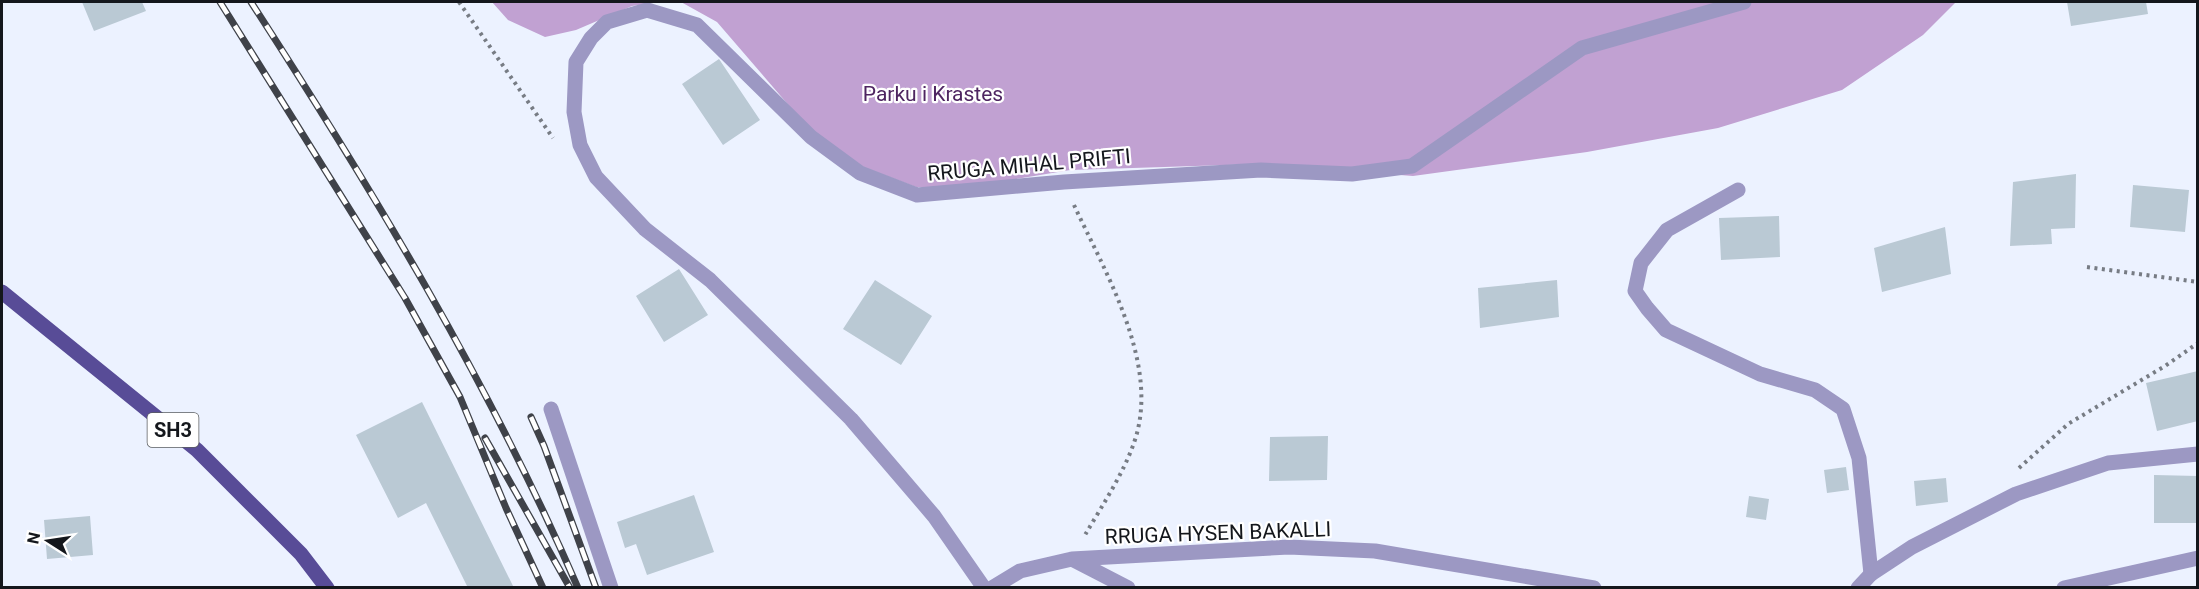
<svg xmlns="http://www.w3.org/2000/svg" width="2199" height="589" font-family="Roboto,sans-serif">
  <rect width="100%" height="100%" fill="#ecf2ff"/>
  <!-- forest -->
  <path fill="#c1a1d2" d="M492 2H661L632 6 576 30 545 37 508 20Z
    M681 2H1956L1923 35 1842 90 1718 128 1587 152 1413 176 1258 164 1070 170 963 188 916 187 863 167 816 137 717 22Z"/>
  <!-- building -->
  <path fill="#bac9d4" d="M82 2H142L146 11 94 31Z
    M2067 2H2146L2148 14 2071 26Z
    M719 59 760 120 723 145 682 84Z
    M2076 174 2075 228 2051 229 2052 244 2010 246 2013 182Z
    M2133 185 2189 190 2185 232 2130 227Z
    M1779 216 1780 257 1721 260 1719 218Z
    M1945 227 1951 274 1882 292 1874 248Z
    M679 269 708 315 664 342 636 296Z
    M875 280 932 316 901 365 843 329Z
    M1557 280 1559 317 1480 328 1478 288Z
    M2198 371V421L2157 431 2146 383Z
    M422 402 514 588H468L426 503 398 518 356 435Z
    M1328 436 1327 480 1269 481 1270 437Z
    M1846 467 1849 490 1827 493 1824 470Z
    M2154 475 2198 476V523H2154Z
    M1946 478 1948 502 1916 506 1914 481Z
    M694 495 714 552 647 575 636 544 625 548 617 522Z
    M1749 496 1769 499 1766 520 1746 517Z
    M90 516 93 555 47 559 44 520Z"/>
  <g fill="none" stroke-linecap="round" stroke-linejoin="round">
    <!-- path -->
    <path stroke="#777c84" stroke-width="4" stroke-dasharray="3 4.5" stroke-linecap="butt" d="M459 2 553 138
      M1074 205C1104 270 1155 355 1138 429 1130 464 1103 504 1085 535
      M2087 267 2198 282
      M2019 468 2068 424 2165 366 2198 343"/>
    <!-- lane -->
    <path stroke="#9c98c3" stroke-width="15" d="M1738 190 1667 230 1641 263 1635 291 1647 308 1666 330 1760 374 1815 390 1843 409 1859 458 1871 574
      M984 588 934 516 851 419 710 280 645 229 596 177 580 145 574 112 576 62 591 38 607 22 647 10 697 25 811 137 860 173 917 195 1064 182 1261 170 1352 174 1412 166 1582 48 1744 2"/>
    <!-- street -->
    <path stroke="#9c98c3" stroke-width="15" d="M551 409 611 588
      M1072 559 1128 588
      M992 588 1020 571 1072 559 1289 547 1375 551 1594 588
      M1858 588 1871 574 1912 547 2016 494 2108 463 2198 454
      M2064 588 2198 558"/>
    <!-- primary -->
    <path stroke="#584c97" stroke-width="15" d="M2 292 197 450 301 554 327 588"/>
    <!-- rail casing -->
    <g stroke="#3f4249" stroke-width="7">
      <path id="rail" d="M220 2 405 298 460 397 506 508 543 588
        M251 2C372 189 489 382 578 588
        M531 417 544 446 596 588
        M485 438 570 588"/>
    </g>
    <!-- rail -->
    <use href="#rail" stroke="#fff" stroke-width="4.5" stroke-dasharray="14" stroke-linecap="butt"/>
  </g>
  <g text-anchor="middle" stroke-width="4.5" stroke-linejoin="round" paint-order="stroke">
    <!-- shield labels -->
    <rect fill="#fff" stroke="#5a5d60" stroke-width="1.5" x="147.5" y="413" width="51" height="34" rx="4.5"/>
    <g font-size="20" font-weight="bold" fill="#14171c">
      <text x="173" y="437">SH3</text>
    </g>
    <!-- park labels -->
    <g font-size="21" fill="#4e2561" stroke="#fff">
      <text x="933" y="101">Parku i Krastes</text>
    </g>
    <!-- street labels -->
    <g font-size="21" fill="#14171c" stroke="#fff">
      <text transform="translate(1029 165) rotate(-5)" y="7">RRUGA MIHAL PRIFTI</text>
      <text transform="translate(1218 533) rotate(-2)" y="7">RRUGA HYSEN BAKALLI</text>
    </g>
  </g>
  <!-- border -->
  <rect width="2199" height="589" fill="none" stroke="#14171c" stroke-width="6"/>
  <!-- north arrow -->
  <g transform="translate(48 541) rotate(282)" stroke="#ffffff" stroke-width="4.5" paint-order="stroke">
  <path d="M0-4.5L10 22L0 15L-10 22Z" fill="#14171c"/>
  <text y="-9" font-size="16" font-weight="bold" text-anchor="middle" fill="#14171c">N</text>
  </g>
</svg>
